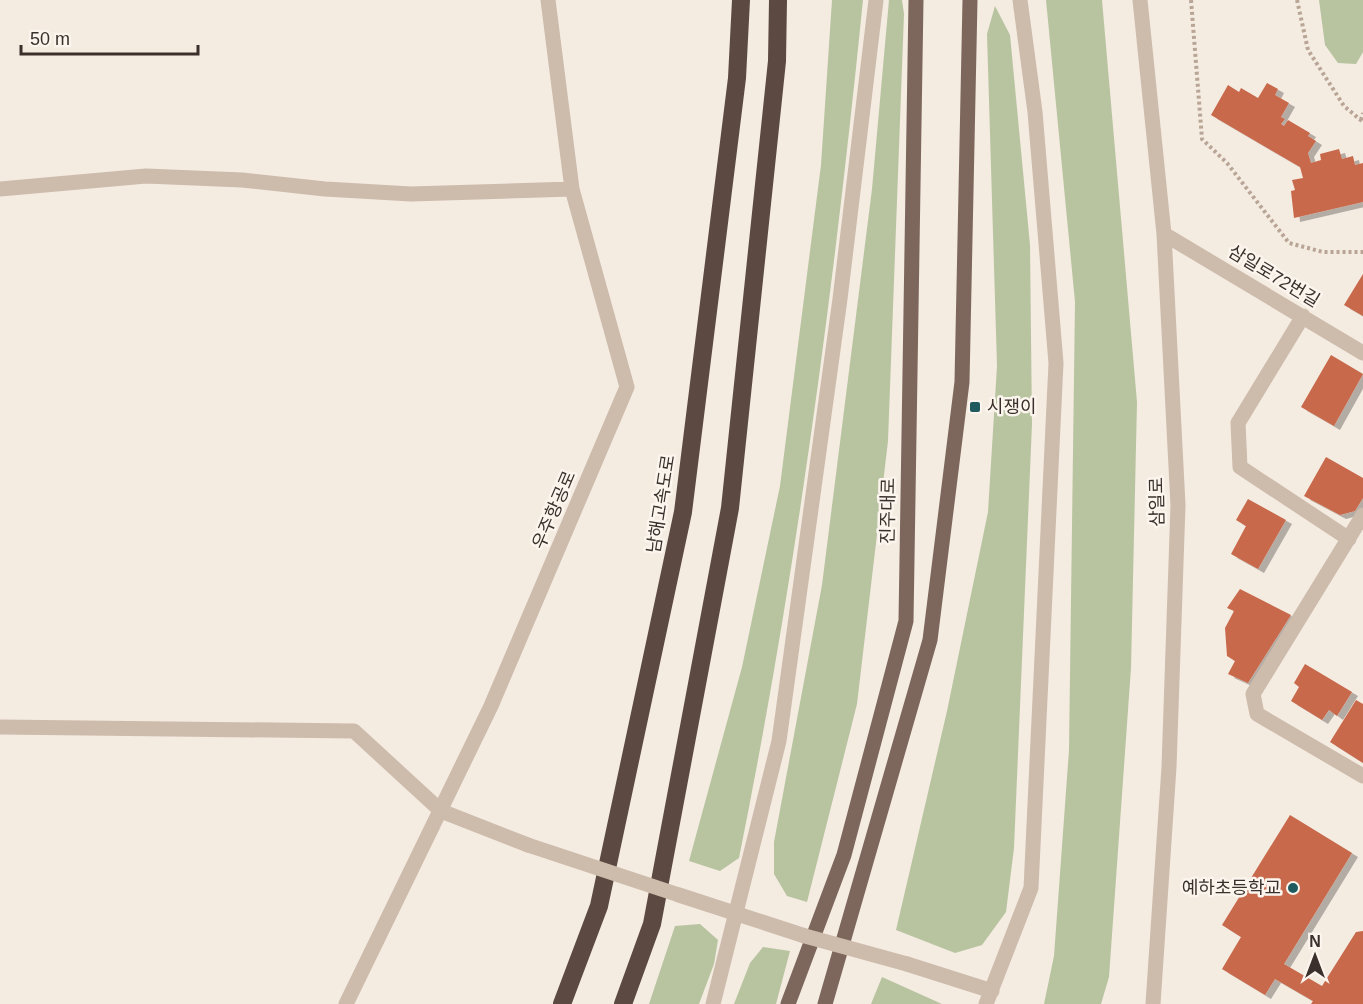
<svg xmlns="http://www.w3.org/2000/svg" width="1363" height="1004" font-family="Helvetica,'Noto Sans KR',sans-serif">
  <defs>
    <filter id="shadow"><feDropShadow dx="6" dy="4" stdDeviation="0" flood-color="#0004"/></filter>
  </defs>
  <rect width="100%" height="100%" fill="#f4ebe1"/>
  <!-- green -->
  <path fill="#b8c4a0" d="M832 0H863C834 288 796 575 739 858L720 871 689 861 742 667 780 486 821 165Z
    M889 0H902L904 14 888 441 857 704 807 902 787 896 774 874V842L822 585 872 189Z
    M1046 0H1102L1137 402 1131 668 1109 977 1101 1004H1044L1054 956 1069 750 1075 302Z
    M1319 0H1363V52L1356 64 1338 63 1325 45Z
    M995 6 1010 35 1030 245 1032 424 1014 848 1006 912 982 945 955 953 896 930 947 711 988 512 997 366 987 34Z
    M700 924 718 940 714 964 699 1004H649L675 926Z
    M763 947 790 951 776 1004H734L750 963Z
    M882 977 942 1004H871Z"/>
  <!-- building -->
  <path fill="#c8694b" filter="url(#shadow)" d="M1267 83 1278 89 1275 95 1289 103 1281 117 1285 119 1281 124 1284 126 1288 120 1310 133 1308 136 1316 141 1308 153 1311 163 1321 160 1320 154 1339 149 1342 159 1353 156 1355 165 1363 163V202L1294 218 1291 191 1295 190 1292 180 1303 178 1300 167 1211 115 1228 85 1239 92 1241 88 1258 98Z
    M1363 274V316L1344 305Z
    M1331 355 1363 374 1334 426 1301 407Z
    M1326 457 1363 478V498L1355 511 1340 515 1304 496Z
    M1248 499 1286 520 1258 569 1231 554 1246 526 1236 520Z
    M1240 589 1291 615 1248 683 1228 674 1235 661 1227 656 1225 628 1234 611 1227 608Z
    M1305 664 1352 692 1337 716 1329 710 1322 720 1291 701 1299 687 1294 683Z
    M1356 700 1363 704V763L1330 742Z
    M1290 815 1352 853 1284 964 1322 986 1356 932 1363 931V1004H1311L1313 1001 1275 979 1265 995 1222 969 1241 937 1222 925Z"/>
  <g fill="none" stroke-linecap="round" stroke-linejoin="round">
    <!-- path -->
    <path stroke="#b9a596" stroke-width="4" stroke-dasharray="3 3" stroke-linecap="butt" d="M1191 0 1202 139 1227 163 1289 243 1323 252H1363
      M1297 0 1308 50 1344 106 1363 122
      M1361 120 1363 113"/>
    <!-- street -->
    <path stroke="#cdbbac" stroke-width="15" d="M1140 0 1164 234 1178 505 1169 767 1153 1004
      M0 189 146 176 242 180 325 189 411 194 572 189
      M1164 234 1363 353
      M1303 316 1238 423 1240 467 1349 539
      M1363 515 1253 694 1257 714 1363 776
      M0 727 354 731 441 811 528 845
      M679 895 805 936
      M907 964 992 991
      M346 1004 491 706 627 387 572 189 548 0
      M713 1004 779 741 840 299 876 0
      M986 1004 1031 888 1056 363 1035 112 1020 0"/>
    <!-- primary -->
    <path stroke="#7d675c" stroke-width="15" d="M788 1004 844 855 906 621 916 0
      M825 1004 930 640 962 382 970 0"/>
    <!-- highway -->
    <path stroke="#5c4a42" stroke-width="18" d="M562 1004 599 906 683 512 737 78 741 0
      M623 1004 652 924 730 508 777 61 778 0"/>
    <!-- street-bridge -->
    <path stroke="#cdbbac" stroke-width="15" d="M528 845 679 895
      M805 936 907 964"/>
  </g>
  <!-- markers -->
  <g fill="#1f5a5e" stroke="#fbf5ee" stroke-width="2">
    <rect x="969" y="401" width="12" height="12" rx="3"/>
    <circle cx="1293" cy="888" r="6"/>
  </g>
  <g text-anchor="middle" stroke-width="5" stroke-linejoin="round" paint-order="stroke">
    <!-- street labels -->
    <g font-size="18" fill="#3b302b" stroke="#fbf5ee">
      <text transform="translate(1274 276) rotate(31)" y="6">삼일로72번길</text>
      <text transform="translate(1157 502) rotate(-91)" y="6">삼일로</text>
      <text transform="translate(661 504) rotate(-81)" y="6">남해고속도로</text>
      <text transform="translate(554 510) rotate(-67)" y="6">우주항공로</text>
      <text transform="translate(888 511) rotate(-89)" y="6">진주대로</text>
    </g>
    <!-- poi labels -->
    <g font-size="18" fill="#3b302b" stroke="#fbf5ee" text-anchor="start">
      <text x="987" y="413">시쟁이</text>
      <text x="1281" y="894" text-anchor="end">예하초등학교</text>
    </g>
  </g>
  <!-- north arrow -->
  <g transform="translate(1315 956)" stroke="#fbf5ee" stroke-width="4.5" paint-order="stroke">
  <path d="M0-4.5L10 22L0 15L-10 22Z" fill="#3b302b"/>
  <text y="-9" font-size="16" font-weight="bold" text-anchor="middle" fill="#3b302b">N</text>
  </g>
  <!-- scale -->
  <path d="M21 45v9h177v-9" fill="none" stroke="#3b302b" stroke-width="3"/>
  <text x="30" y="45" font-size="18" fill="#3b302b" stroke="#fbf5ee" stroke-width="4.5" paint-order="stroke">50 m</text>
</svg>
